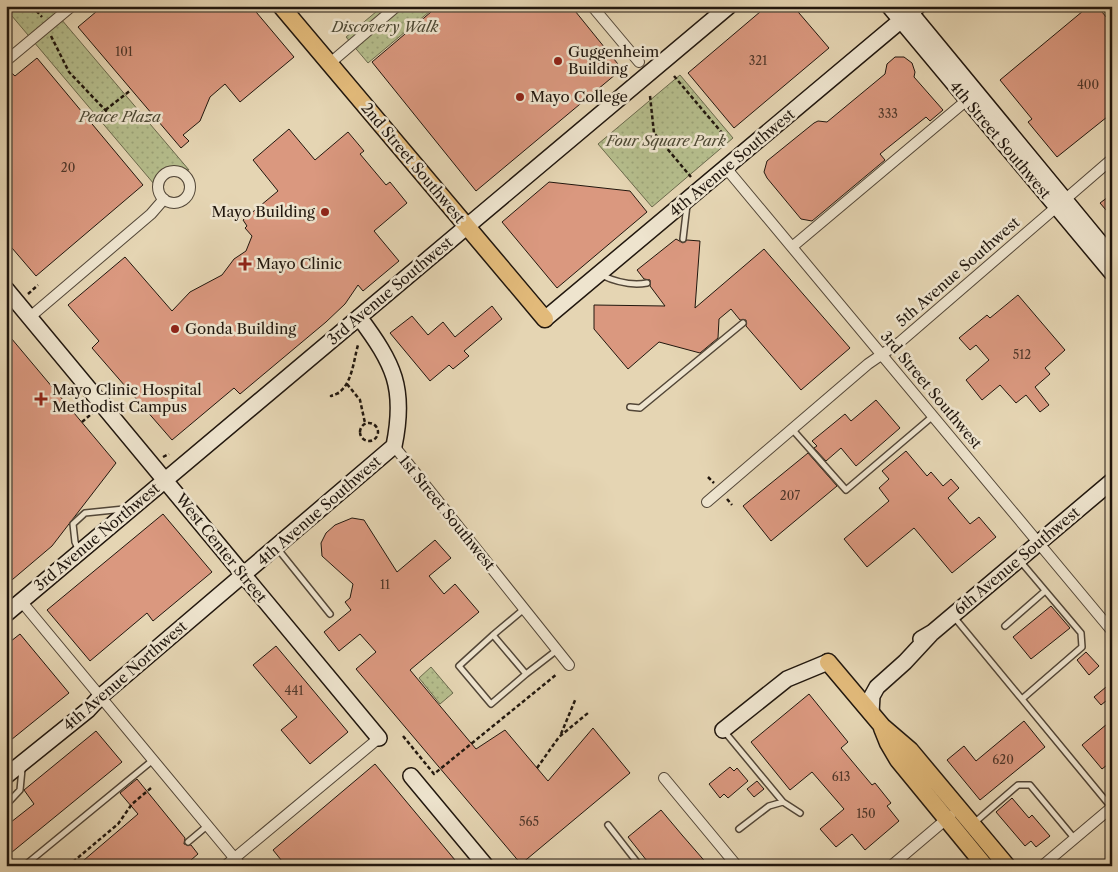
<svg xmlns="http://www.w3.org/2000/svg" width="1118" height="872" font-family="'Libre Caslon Text',serif">
  <defs>
    <pattern id="park-dots" width="8" height="8" patternUnits="userSpaceOnUse" patternTransform="scale(1.25)"><rect width="8" height="8" fill="#b5bd8c"/><path d="M2 2h.1M6 6h.1" fill="none" stroke="#9ba278" stroke-width="1.8" stroke-linecap="round"/></pattern>
  </defs>
  <rect width="100%" height="100%" fill="#e5d5b3"/>
  <filter id="stains"><feTurbulence type="fractalNoise" baseFrequency=".004" numOctaves="4"/><feColorMatrix values="0 0 0 0 .2 0 0 0 0 .09 0 0 0 0 .02 0 0 0 .5 -.17"/></filter>
  <radialGradient id="worn" r=".72"><stop offset=".6" stop-color="#630" stop-opacity="0"/><stop offset="1" stop-color="#630" stop-opacity=".3"/></radialGradient>
  <!-- park -->
  <path fill="url(#park-dots)" stroke="#6b6a4d" d="M6 6H50L189 170H165L154 184 6 9Z
    M383 6H436L368 63 346 37Z
    M680 75 733 138 652 207 598 144Z
    M431 667 453 693 440 704 419 678Z"/>
  <!-- building -->
  <path fill="#da987f" stroke="#21170e" d="M103 6H251L294 57 240 102 225 84 210 97 200 121 183 135 189 141 181 148 78 27Z
    M438 6H571L622 69 476 191 372 62Z
    M767 6H793L829 48 734 128 688 73Z
    M1089 6H1097L1112 24V113L1057 157 1028 122 1032 119 1000 80Z
    M895 57H904L912 63 915 72 914 77 943 110 930 121 926 117 880 154 885 160 812 221 801 219 767 178 764 172 767 161 814 123 818 121 827 122 885 74 887 64Z
    M37 58 143 185 36 276 6 241V68L15 76Z
    M289 129 315 160 348 132 364 151 360 154 386 185 390 182 407 203 374 231 399 261 363 291 358 285 345 304 326 322 240 394 234 388 172 440 92 348 99 341 68 305 125 257 172 311 190 292 222 275 234 259 246 251 252 236 245 228 247 226 243 220 278 191 253 160Z
    M549 182 630 191 647 212 557 288 502 222Z
    M1112 194V217L1100 203Z
    M676 239 683 243 687 240 700 241 695 308 764 249 850 348 801 390 746 326V320H740L731 309 719 319 718 338 700 353 659 342 628 369 594 329V305L665 306 650 286V280L644 279 637 270Z
    M1018 295 1065 350 1045 368 1050 374 1035 387 1049 405 1040 412 1026 395 1016 403 1000 385 982 400 966 380 989 360 976 345 970 350 959 338 987 315 990 318Z
    M492 306 502 319 464 351 469 356 453 369 449 365 430 381 390 333 412 316 428 335 443 322 455 337Z
    M6 332 116 463 52 546 6 585Z
    M876 400 900 428 856 466 841 448 826 461 814 448 817 446 812 441 845 414 851 421Z
    M906 451 927 476 931 472 943 486 951 479 959 488 948 498 970 524 979 517 996 537 952 573 914 528 867 567 844 539 889 501 879 488 889 479 882 471Z
    M808 453 837 486 771 541 743 506Z
    M163 514 212 572 153 621 147 613 90 661 47 610Z
    M352 518 364 520 397 572 435 540 451 558 429 576 444 594 455 584 479 612 410 670 476 749 505 730 548 781 593 728 630 773 521 864 356 669 376 652 360 634 339 651 324 632 351 610 345 602 350 598 353 584 322 556 321 543 326 533 335 525Z
    M1051 606 1070 628 1031 659 1013 637Z
    M20 634 69 693 6 744V645Z
    M276 646 348 732 310 764 281 730 297 717 253 665Z
    M1086 652 1099 666 1089 675 1077 660Z
    M1112 682V696L1101 705 1094 697Z
    M809 694 848 742 841 748 872 785 875 783 891 803 887 806 899 821 865 850 852 834 836 847 820 829 844 809 812 772 790 790 751 742Z
    M1024 721 1045 747 980 800 947 760 964 746 976 761Z
    M1107 724 1112 730V761L1102 769 1082 745Z
    M96 731 122 762 6 857V826L34 804 24 790Z
    M375 764 460 866H286L273 850Z
    M730 767 734 771 737 768 748 781 728 798 724 794 720 798 709 784Z
    M137 779 185 838 184 844 191 845 198 854 184 866H77L138 814 120 793Z
    M757 781 764 789 754 797 747 789Z
    M1012 798 1029 818 1032 815 1050 836 1036 847 1031 841 1025 846 996 812Z
    M661 810 682 835 709 866H651L628 837Z"/>
  <g fill="none" stroke-linecap="round" stroke-linejoin="round">
    <!-- lane casing -->
    <g stroke="#524637" stroke-width="8">
      <path id="lane" d="M683 239 687 205
        M601 275C616 282 631 286 647 283
        M630 407 640 408 743 323
        M792 429 846 490 933 416
        M277 548 330 614
        M79 551 75 542 73 524 85 513 124 509
        M1021 562 1081 633 1082 647 1022 699
        M524 609 493 635 526 674 557 650
        M954 617 1111 807
        M1005 626 1045 591
        M493 635 459 666 491 704 526 674
        M724 731 783 802
        M6 805 20 790 22 769
        M974 823 1018 785H1030L1074 838
        M608 825 640 866
        M739 829 769 806 783 802 800 813
        M188 842 207 826
        M24 866 153 760"/>
    </g>
    <!-- street casing -->
    <g stroke="#524637" stroke-width="12">
      <path id="street" d="M592 6 639 62
        M6 61 72 6
        M329 64 397 6
        M726 168 1112 631
        M158 187a16 16 0 1 1 32 0a16 16 0 1 1-32 0Z
        M792 247 967 100
        M30 317 151 214 164 199
        M394 446 569 665
        M707 502 868 364 900 342 1112 159
        M21 601 241 866
        M664 778 737 866
        M225 866 379 738
        M891 866 950 816
        M1042 866 1112 807"/>
    </g>
    <!-- secondary casing -->
    <g stroke="#21170e" stroke-width="18">
      <path id="secondary" d="M889 6 1112 273
        M905 6 1112 257
        M6 289 379 738
        M545 319 918 6
        M6 614 729 6
        M921 639 933 632 1112 481
        M871 713 872 696 877 687 905 662 931 634
        M723 730 787 679 828 662
        M6 776 88 710 101 696 394 446C406 388 394 364 359 317
        M411 776 486 866"/>
    </g>
    <!-- primary casing -->
    <g stroke="#21170e" stroke-width="19">
      <path id="primary" d="M281 6 545 319
        M828 662 882 726 910 750 1007 866
        M882 728 888 743 898 760 985 866"/>
    </g>
    <!-- path -->
    <path stroke="#21170e" stroke-width="2.5" stroke-dasharray="4 2.5" stroke-linecap="butt" d="M32 6 42 17
      M51 36 69 72 109 114
      M674 76 728 140
      M650 96 654 133 691 177
      M1108 285 1112 290
      M28 294 38 285
      M347 384 360 400 365 423
      M339 393 331 396C352 391 353 362 358 345
      M360 432a9 9 0 1 1 18 0a9 9 0 1 1-18 0Z
      M163 457 169 454
      M708 477 714 483
      M727 499 732 505
      M561 734 576 698
      M403 736 434 774 557 674
      M537 768 559 737 588 713
      M68 866 118 824 132 804 151 788"/>
    <!-- lane -->
    <use href="#lane" stroke="#eee4ce" stroke-width="5"/>
    <!-- street -->
    <use href="#street" stroke="#eee4ce" stroke-width="10"/>
    <!-- secondary -->
    <use href="#secondary" stroke="#eee4ce" stroke-width="15"/>
    <!-- primary -->
    <use href="#primary" stroke="#e2ba7a" stroke-width="16"/>
    <!-- path-bridge -->
    <path stroke="#21170e" stroke-width="2.5" stroke-dasharray="4 2.5" stroke-linecap="butt" d="M90 122 131 90
      M82 422 124 386"/>
  </g>
  <!-- markers -->
  <g fill="#8f2418" stroke="#eee4ce" stroke-width="2">
    <circle cx="558" cy="61" r="5"/>
    <circle cx="520" cy="97" r="5"/>
    <circle cx="325" cy="212" r="5"/>
    <path d="M242.5 256.5h5v5h5v5h-5v5h-5v-5h-5v-5h5z"/>
    <circle cx="175" cy="329" r="5"/>
    <path d="M38.5 391.5h5v5h5v5h-5v5h-5v-5h-5v-5h5z"/>
  </g>
  <g text-anchor="middle" stroke-width="5" stroke-linejoin="round" paint-order="stroke">
    <!-- number labels -->
    <g font-size="12" fill="#4f372a">
      <text x="124" y="56">101</text>
      <text x="758" y="65">321</text>
      <text x="1088" y="89">400</text>
      <text x="888" y="118">333</text>
      <text x="68" y="172">20</text>
      <text x="1022" y="359">512</text>
      <text x="790" y="500">207</text>
      <text x="385" y="589">11</text>
      <text x="294" y="695">441</text>
      <text x="1003" y="764">620</text>
      <text x="841" y="781">613</text>
      <text x="866" y="818">150</text>
      <text x="529" y="826">565</text>
    </g>
    <!-- park labels -->
    <g font-size="15" font-style="italic" fill="#4d4934" stroke="#eee4ce">
      <text x="385" y="32">Discovery Walk</text>
      <text x="120" y="122">Peace Plaza</text>
      <text x="666" y="146">Four Square Park</text>
    </g>
    <!-- poi labels -->
    <g font-size="15" fill="#21170e" stroke="#eee4ce" text-anchor="start">
      <text x="568" y="57">Guggenheim<tspan x="568" dy="17">Building</tspan></text>
      <text x="530" y="102">Mayo College</text>
      <text x="315" y="217" text-anchor="end">Mayo Building</text>
      <text x="256" y="269">Mayo Clinic</text>
      <text x="185" y="334">Gonda Building</text>
      <text x="52" y="395">Mayo Clinic Hospital<tspan x="52" dy="17">Methodist Campus</tspan></text>
    </g>
    <!-- street labels -->
    <g font-size="15" fill="#21170e" stroke="#eee4ce">
      <text transform="translate(1000 140) rotate(50)" y="5">4th Street Southwest</text>
      <text transform="translate(413 163) rotate(50)" y="5">2nd Street Southwest</text>
      <text transform="translate(732 163) rotate(-40)" y="5">4th Avenue Southwest</text>
      <text transform="translate(958 272) rotate(-41)" y="5">5th Avenue Southwest</text>
      <text transform="translate(390 291) rotate(-40)" y="5">3rd Avenue Southwest</text>
      <text transform="translate(931 390) rotate(50)" y="5">3rd Street Southwest</text>
      <text transform="translate(319 511) rotate(-41)" y="5">4th Avenue Southwest</text>
      <text transform="translate(447 513) rotate(51)" y="5">1st Street Southwest</text>
      <text transform="translate(97 537) rotate(-40)" y="5">3rd Avenue Northwest</text>
      <text transform="translate(221 548) rotate(51)" y="5">West Center Street</text>
      <text transform="translate(1017 561) rotate(-40)" y="5">6th Avenue Southwest</text>
      <text transform="translate(125 676) rotate(-41)" y="5">4th Avenue Northwest</text>
    </g>
  </g>
  <!-- margin -->
  <rect width="1118" height="872" fill="none" stroke="#e5d5b3" stroke-width="25"/>
  <rect x="8" y="8" width="1103" height="857" fill="none" stroke="#21170e" stroke-width="2.5"/>
  <rect x="12" y="12" width="1093" height="847" fill="none" stroke="#21170e"/>
  <rect width="100%" height="100%" filter="url(#stains)"/>
  <rect width="100%" height="100%" fill="url(#worn)"/>
</svg>
